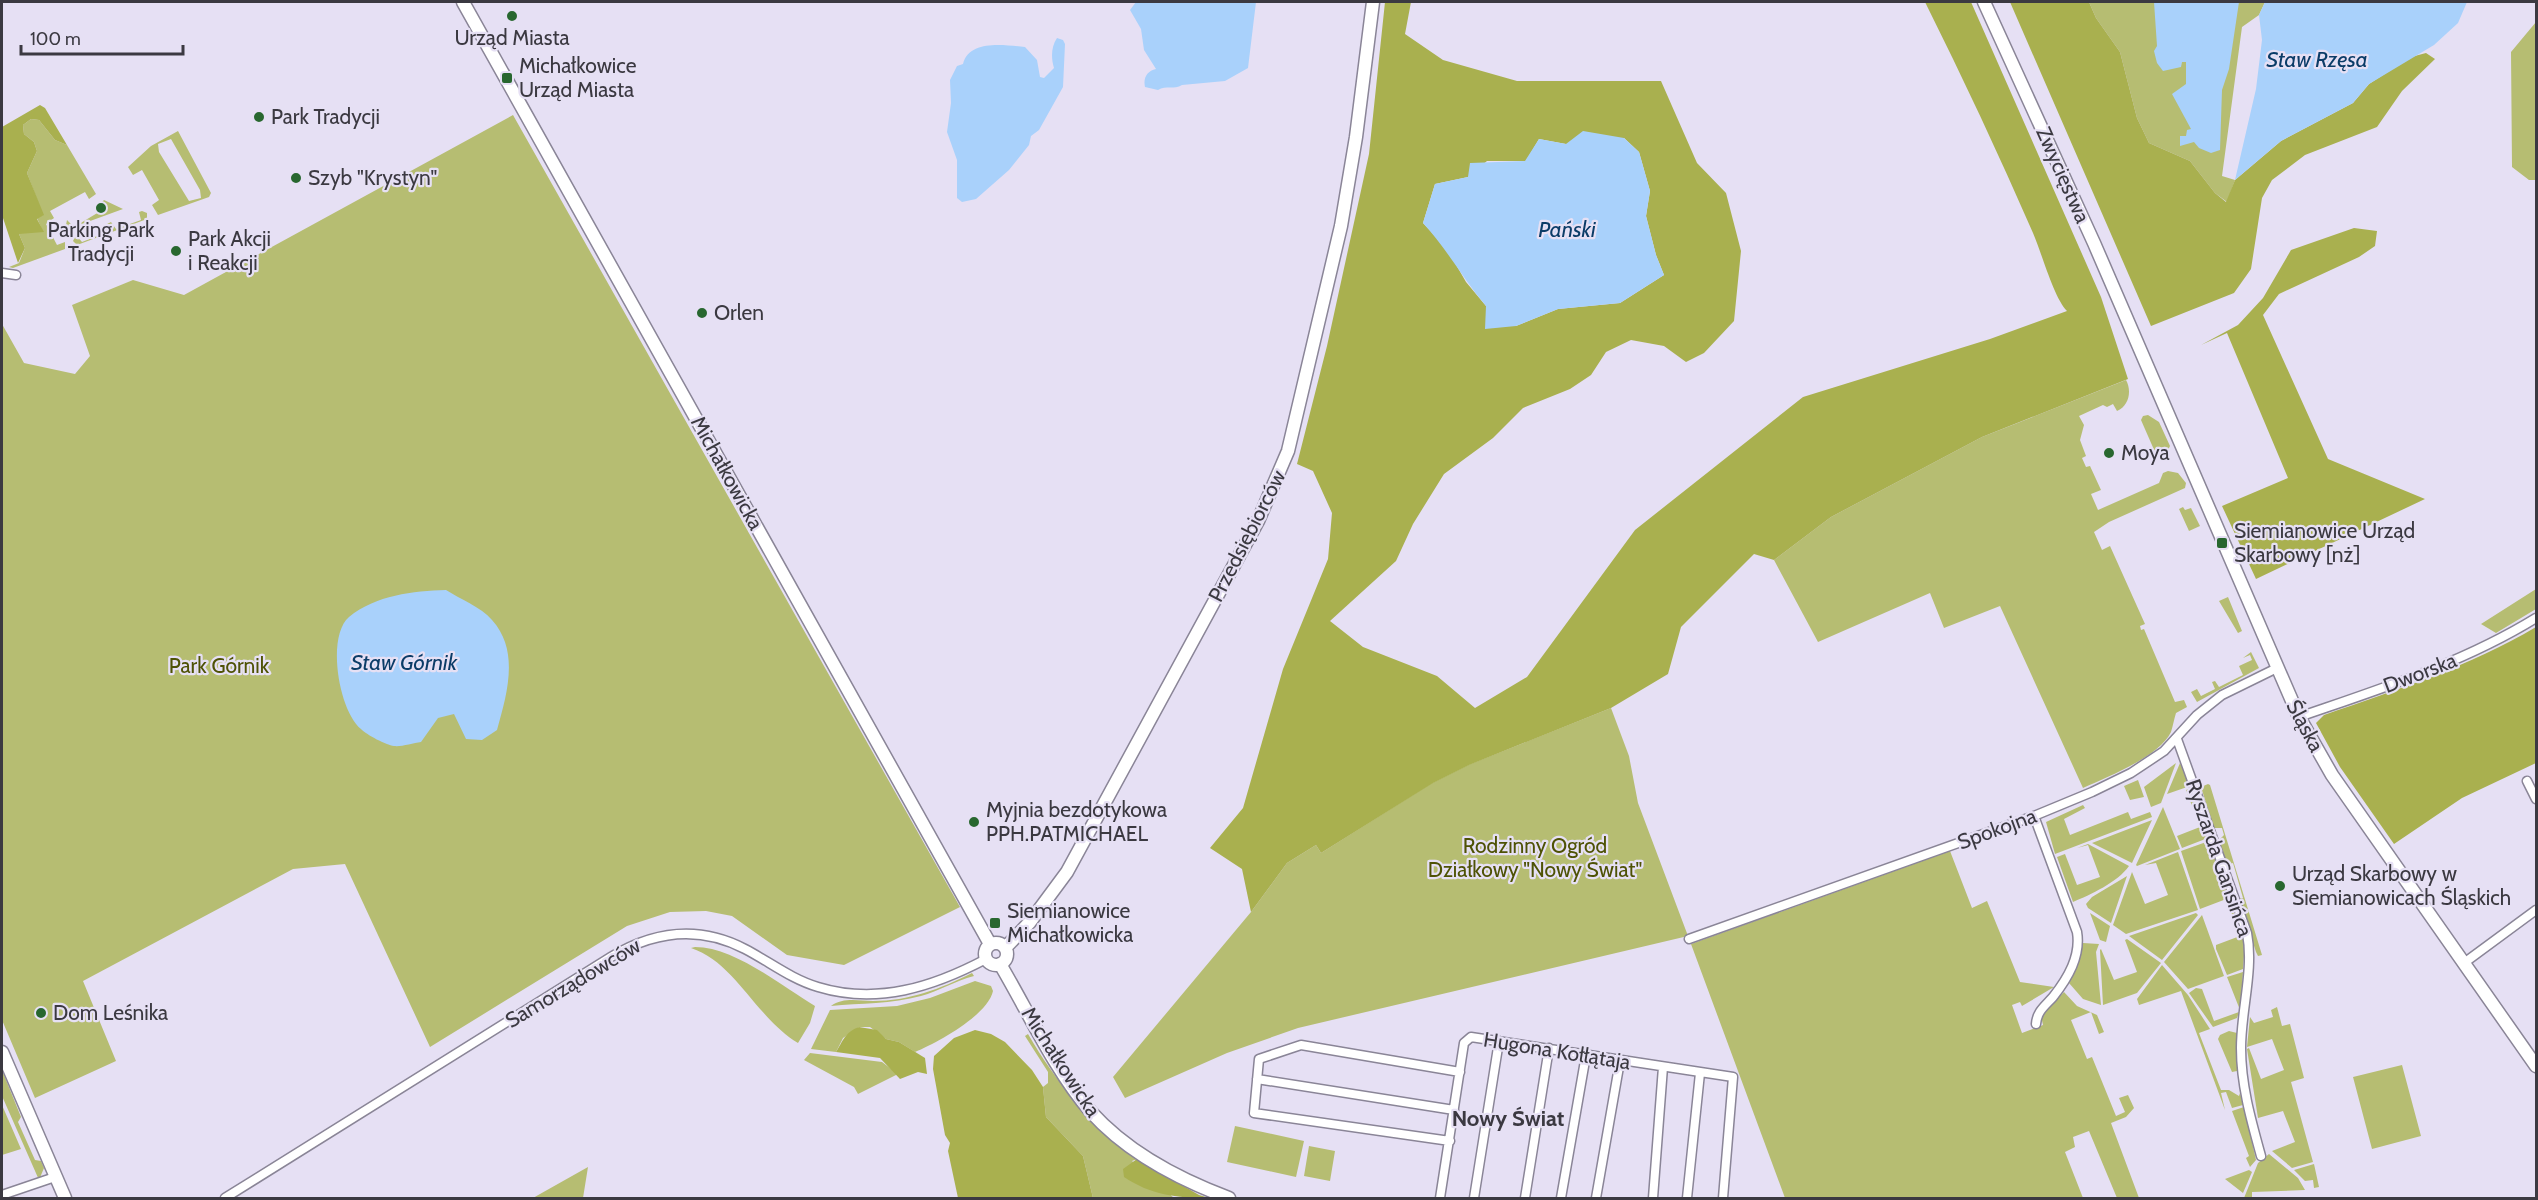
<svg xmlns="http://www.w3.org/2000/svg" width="2538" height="1200" font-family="Cabin,sans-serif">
  <rect width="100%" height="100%" fill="#e6e0f4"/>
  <!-- green -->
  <path fill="#b6bd72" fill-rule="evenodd" d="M2089 2H2265L2259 15 2242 27 2222 176 2235 180 2227 202 2215 193 2190 161 2149 143 2137 118 2120 52 2096 18Z
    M2536 22V180H2529L2512 167 2511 52Z
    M513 115 960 907 844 965 787 955 732 916 706 911 670 912 627 926 430 1047 345 864 293 869 83 981 116 1061 35 1098 2 1020V324L24 363 75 374 90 356 72 305 133 280 184 295Z
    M31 119 39 120 55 140 67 145 96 194 89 199 85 192 50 211 54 218 46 224 57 245 65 242V249L13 268 9 267 19 263 25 248 19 234 21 232H43L37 218 43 215 27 173 37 151 34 142 24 134 23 125Z
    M178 131 211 193 209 197 158 215 152 205 159 200 142 170 133 175 128 167 151 146ZM171 139 200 190 201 198 189 201 159 152 158 144Z
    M104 200 123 209 71 228 66 225 67 220 74 227 104 209 101 203Z
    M142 211 147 213V219L77 245 73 241 76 235 82 242 107 232 105 225 111 222 116 229 141 220 139 212Z
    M2126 380C2132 391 2129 406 2117 411L2113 404 2107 407 2103 405 2079 416 2084 425 2080 440 2086 456 2082 458 2086 467 2090 466 2101 490 2091 494 2098 510 2159 483 2163 473 2168 471 2178 473 2186 483 2185 488 2109 522 2094 532 2102 550 2110 546 2145 624 2140 626 2141 630 2144 629 2175 702 2184 700 2187 707 2176 713C2174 719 2173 726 2171 732 2159 757 2107 777 2083 788L2000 606 1944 628 1930 593 1818 642 1774 560 1831 517 1982 437Z
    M2148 415 2159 422 2170 446 2166 454 2155 452 2141 420 2143 416Z
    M2183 507 2185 510 2191 508 2200 526 2189 531 2179 509Z
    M2536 589V609L2496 633 2481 624Z
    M2228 597 2242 631 2238 633 2219 601Z
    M2251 652 2259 668 2197 702 2191 692 2197 689 2201 696 2215 689 2212 682 2215 681 2219 687 2243 675 2239 666 2252 660 2250 655 2243 658Z
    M1611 708 1629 756 1638 803 1688 936 1298 1028 1227 1053 1125 1098 1113 1077 1251 912 1287 863 1316 845 1321 853 1432 783 1468 765Z
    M2176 763 2161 803 2151 807 2144 787Z
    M2180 763 2190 786 2167 794Z
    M2138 780 2144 797 2130 800 2124 786Z
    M2208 784 2210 785 2262 955 2258 956 2256 952 2239 899 2243 898 2233 863 2227 865 2218 841 2224 835 2222 828H2214L2201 787Z
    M2191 788 2208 838 2182 848 2177 836 2200 827 2186 790Z
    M2083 805 2085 808 2064 819 2070 835 2128 812 2131 819 2150 812 2152 817 2055 854 2046 822Z
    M2163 807 2180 849 2137 866 2136 865Z
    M2152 820 2132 863 2092 843Z
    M2209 841 2229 898 2200 909 2181 851Z
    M2088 844 2129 866C2118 882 2090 895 2073 902L2057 857 2065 854 2077 885 2100 877 2088 845 2077 848Z
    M1950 851 1972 908 1987 901 2020 982 2054 987 2022 1006 2020 1002 2012 1005 2022 1033 2043 1025 2041 1016 2064 992 2077 1006 2097 1015 2104 1032 2099 1034 2091 1012 2071 1020 2087 1059 2092 1057 2116 1116 2125 1112 2119 1098 2128 1095 2134 1108 2126 1117 2111 1123 2139 1198H2117L2089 1131 2073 1137 2075 1147 2065 1152 2083 1198H1785L1691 944Z
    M2178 852 2198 910 2126 934 2113 925 2132 872 2145 904 2168 895 2156 863 2145 865Z
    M2127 876 2111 923 2088 908 2086 904 2092 897Z
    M2230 903 2245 944 2243 969 2227 975 2216 949V945L2240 936 2228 904Z
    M2090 913 2110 926 2106 942 2100 940Z
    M2196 913 2198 915 2162 960 2129 936Z
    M2202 915 2224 976 2188 989 2164 962Z
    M2127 939 2161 963 2137 993 2103 1005 2100 950 2101 949 2114 980 2137 972 2125 940Z
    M2083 943 2099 944 2096 952 2101 1005 2083 999 2069 983 2076 969Z
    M695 947C735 947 781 986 815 1006L810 1023 798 1043C755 1017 736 963 691 948Z
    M2162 965 2188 995 2210 1029 2199 1033 2221 1090H2229L2239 1096 2240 1093 2243 1105 2232 1108 2226 1092 2221 1093 2225 1110 2181 991 2139 1005 2137 999Z
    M2243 972 2240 1010 2227 977Z
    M972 973 974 976C955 981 939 991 921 996 892 1004 860 1003 831 1006 843 997 859 1001 873 1001 909 1001 940 989 972 973Z
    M975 981 991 986 993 991C988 1015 937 1043 915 1052L899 1042 886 1039 870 1027H859L843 1038 836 1052 811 1049 830 1010 897 1006 930 998Z
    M2196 988 2202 989 2214 1021 2239 1012 2237 1018 2213 1027 2189 993Z
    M2277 1007 2282 1026 2290 1024 2304 1078 2291 1082 2313 1162 2292 1168 2272 1151 2295 1142 2283 1111 2258 1118 2247 1049 2249 1048 2261 1079 2284 1070 2272 1039 2247 1047 2250 1017 2254 1023 2273 1017 2271 1010Z
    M2229 1031 2237 1033V1071L2232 1072 2218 1039 2220 1035Z
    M1028 1034C1056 1083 1092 1124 1137 1159L1132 1161 1174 1198H1093L1083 1156 1046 1117 1043 1087 1048 1083V1072L1025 1036Z
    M810 1053 882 1062 898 1074 858 1094 854 1087 804 1060Z
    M2402 1065 2421 1136 2372 1149 2353 1077Z
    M2 1070 21 1117 18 1122 35 1160 41 1161 44 1168 39 1180 2 1096Z
    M2 1105 21 1149 2 1155Z
    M2244 1107 2256 1160 2250 1167 2246 1158 2249 1156 2232 1111Z
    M1235 1126 1304 1141 1296 1177 1227 1162Z
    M1309 1146 1335 1151 1330 1181 1304 1176Z
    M2269 1154 2298 1178 2305 1190 2252 1192V1198H2244L2258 1163Z
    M2314 1164 2319 1187 2314 1188 2313 1180 2305 1181 2294 1170Z
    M588 1167 583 1198H533L540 1194Z
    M2249 1170 2252 1172 2243 1193 2225 1179Z"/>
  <!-- forest -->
  <path fill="#a9b04f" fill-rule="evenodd" d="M1385 2H1411L1405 34 1443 60 1517 81H1661L1697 163 1726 193 1741 251 1734 321 1704 353 1686 362 1664 346 1631 340 1606 352 1591 375 1570 389 1523 408 1493 438 1444 474 1413 524 1396 561 1330 621 1363 647 1437 676 1475 708 1527 677 1635 530 1803 397 1990 339 2067 311C2054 298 2042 254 2033 233 1999 155 1963 78 1925 2H1971L2101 297 2128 379 1982 437 1831 517 1774 560 1754 554 1681 627 1668 674 1611 708 1469 765 1433 783 1321 853 1316 845 1287 863 1251 912 1242 869 1210 848 1243 808 1283 669 1328 559 1332 513 1313 471 1297 464 1327 346 1369 154ZM1624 138 1639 152 1650 191 1646 216 1656 255 1664 275 1620 303 1558 309 1516 326 1486 306 1466 282 1447 249 1423 223 1435 184 1468 177 1487 161H1526L1539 139 1566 144Z
    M2010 2H2089L2096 18 2120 52 2137 118 2149 143 2190 161 2215 193 2226 202 2235 180 2281 141 2353 103 2369 84 2411 57 2426 53 2435 59 2402 91 2377 127 2305 155 2272 180 2262 198 2251 269 2234 293 2151 326Z
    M40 105 45 108 67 145 55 140 39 120 31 119 23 125 24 134 34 142 37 151 27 173 44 215 37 219 44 232 19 234 25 248 18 263 2 215V127Z
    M2354 228 2377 231 2375 246 2359 257 2279 294 2263 315 2328 459 2425 499 2256 579 2222 506 2288 478 2227 333 2201 345 2238 325 2263 298 2291 250Z
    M2536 627V763L2462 798 2394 844 2340 767 2316 723 2324 715C2396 690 2470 666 2536 627Z
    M859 1027 877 1030 886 1039 899 1042 925 1058 927 1074 918 1072 900 1079 880 1058 836 1052C843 1041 845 1032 859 1027Z
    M975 1030 991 1034 1005 1042 1032 1070 1043 1087 1046 1117 1083 1156 1093 1198H958L948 1151 950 1143 945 1135 933 1069 934 1056 954 1038Z
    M1137 1159 1199 1195 1209 1198C1176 1198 1151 1195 1124 1177L1123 1169Z"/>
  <!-- water -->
  <path fill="#a9d1fb" d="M1136 2H1256L1248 68 1225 81 1182 85C1174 90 1166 85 1158 90L1145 87C1143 78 1147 71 1156 69L1144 50 1141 29 1130 10Z
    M2154 2H2239L2229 69 2222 90 2220 150 2211 153 2199 148 2194 142 2180 146V136H2186L2187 130 2191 129 2172 94 2186 84V62H2182L2181 67 2163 71 2157 63 2154 51 2157 46Z
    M2265 2H2467L2458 23 2434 45 2369 84 2353 103 2281 141 2235 180 2256 89 2262 40 2259 15Z
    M1057 38 1063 40 1065 44 1063 87 1039 130 1031 136 1029 145 1009 170 976 199 962 202 957 198V160L947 132 951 103 950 80 957 66 963 64C969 39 1005 45 1025 47L1037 60 1040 77 1044 78 1054 68C1051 58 1051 47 1057 38Z
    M1583 131 1624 138 1639 152 1650 191 1646 216 1656 255 1664 275 1620 303 1558 309 1516 326 1485 329 1486 306C1463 279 1447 249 1423 223L1435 184 1468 177 1470 163 1525 161 1539 139 1566 144Z
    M446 590C460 599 481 607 492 620 520 651 507 694 497 730L482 740 466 739 454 714 438 718 421 742C413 743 401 747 394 746 386 745 367 735 361 729 339 711 326 637 349 617 376 595 413 591 446 590Z"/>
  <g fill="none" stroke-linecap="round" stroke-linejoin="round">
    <!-- street casing -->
    <g stroke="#8a8597" stroke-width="11">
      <path id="street" d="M2 273 16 275
        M2299 717C2380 689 2463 663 2536 618
        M2177 739 2247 933C2254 970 2241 1010 2241 1048 2241 1085 2251 1120 2261 1156
        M2527 781 2536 799
        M2034 816 2077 932C2081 956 2068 978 2053 997 2045 1006 2037 1011 2036 1024
        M1689 939 2034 816 2092 792 2131 773 2164 751 2197 715 2222 695 2277 668
        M2464 963 2536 910
        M1257 1079 1454 1110
        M1450 1141 1254 1113 1259 1059 1301 1045 1460 1072
        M2 1195 55 1177
        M225 1198 611 957C654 931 699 925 745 949 770 962 791 979 818 987 877 1005 933 987 986 959
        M1440 1198 1464 1043 1471 1037 1733 1077 1723 1198
        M1474 1198 1499 1041
        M1525 1198 1549 1048
        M1561 1198 1586 1055
        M1596 1198 1620 1061
        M1653 1198 1663 1067
        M1687 1198 1700 1073"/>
    </g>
    <!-- secondary casing -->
    <g stroke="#8a8597" stroke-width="15">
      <path id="secondary" d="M463 2 990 944
        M1984 2 2094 243 2299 717 2332 775 2536 1066
        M985 954a11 11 0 1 1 22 0a11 11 0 1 1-22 0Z
        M1005 948 1030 922 1067 872 1258 521 1288 451 1341 226 1356 137 1373 2
        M1000 964C1029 1013 1054 1069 1091 1112 1128 1153 1178 1179 1229 1198
        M2 1052 65 1198"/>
    </g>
    <!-- street -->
    <use href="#street" stroke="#fff" stroke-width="8"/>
    <!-- secondary -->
    <use href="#secondary" stroke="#fff" stroke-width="12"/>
  </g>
  <!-- markers -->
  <g fill="#28672f" stroke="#e6e0f4" stroke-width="2">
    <circle cx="512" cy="16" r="6"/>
    <rect x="501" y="72" width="12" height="12" rx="3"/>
    <circle cx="259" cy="117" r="6"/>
    <circle cx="296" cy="178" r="6"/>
    <circle cx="101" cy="208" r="6"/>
    <circle cx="176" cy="251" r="6"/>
    <circle cx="702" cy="313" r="6"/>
    <circle cx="2109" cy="453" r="6"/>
    <rect x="2216" y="537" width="12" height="12" rx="3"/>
    <circle cx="974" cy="822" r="6"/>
    <circle cx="2280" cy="886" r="6"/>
    <rect x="989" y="917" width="12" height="12" rx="3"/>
    <circle cx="41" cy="1013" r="6"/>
  </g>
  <g text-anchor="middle" stroke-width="4.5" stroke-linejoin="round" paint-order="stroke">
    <!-- poi labels -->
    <g font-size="21" fill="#3b3941" stroke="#e6e0f4" text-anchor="start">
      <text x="512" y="45" text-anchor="middle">Urząd Miasta</text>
      <text x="519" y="73">Michałkowice<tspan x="519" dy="24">Urząd Miasta</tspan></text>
      <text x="271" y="124">Park Tradycji</text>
      <text x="308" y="185">Szyb "Krystyn"</text>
      <text x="101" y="237" text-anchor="middle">Parking Park<tspan x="101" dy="24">Tradycji</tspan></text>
      <text x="188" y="246">Park Akcji<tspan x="188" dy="24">i Reakcji</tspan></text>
      <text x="714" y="320">Orlen</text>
      <text x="2121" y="460">Moya</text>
      <text x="2234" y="538">Siemianowice Urząd<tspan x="2234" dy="24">Skarbowy [nż]</tspan></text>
      <text x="986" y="817">Myjnia bezdotykowa<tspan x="986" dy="24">PPH.PATMICHAEL</tspan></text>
      <text x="2292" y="881">Urząd Skarbowy w<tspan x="2292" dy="24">Siemianowicach Śląskich</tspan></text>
      <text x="1007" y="918">Siemianowice<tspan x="1007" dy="24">Michałkowicka</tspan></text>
      <text x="53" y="1020">Dom Leśnika</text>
    </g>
    <!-- street labels -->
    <g font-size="21" fill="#3b3941" stroke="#e6e0f4">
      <text transform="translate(2063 175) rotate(66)" y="7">Zwycięstwa</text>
      <text transform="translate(727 473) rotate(61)" y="7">Michałkowicka</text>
      <text transform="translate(1247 536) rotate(-63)" y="7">Przedsiębiorców</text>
      <text transform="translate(2420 673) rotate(-21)" y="7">Dworska</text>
      <text transform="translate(2305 726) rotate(62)" y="7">Śląska</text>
      <text transform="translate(1997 829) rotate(-20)" y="7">Spokojna</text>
      <text transform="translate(2219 858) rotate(71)" y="7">Ryszarda Gansińca</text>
      <text transform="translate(573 983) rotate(-31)" y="7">Samorządowców</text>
      <text transform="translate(1557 1051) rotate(9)" y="7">Hugona Kołłątaja</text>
      <text transform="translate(1061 1062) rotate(57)" y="7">Michałkowicka</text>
    </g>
    <!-- park labels -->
    <g font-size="21" fill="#4e5205" stroke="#e6e0f4">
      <text x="219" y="673">Park Górnik</text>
      <text x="1535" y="853">Rodzinny Ogród<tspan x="1535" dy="24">Działkowy "Nowy Świat"</tspan></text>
    </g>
    <!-- water labels -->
    <g font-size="22" font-style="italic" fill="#0b3c68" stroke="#e6e0f4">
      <text x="2317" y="67">Staw Rzęsa</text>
      <text x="1567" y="237">Pański</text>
      <text x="404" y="670">Staw Górnik</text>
    </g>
    <!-- neighbourhood labels -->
    <g font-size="22" font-weight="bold" fill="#3b3941" stroke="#e6e0f4">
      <text x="1508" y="1126">Nowy Świat</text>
    </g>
  </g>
  <!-- border -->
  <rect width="2538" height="1200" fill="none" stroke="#3b3941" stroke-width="6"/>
  <!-- scale -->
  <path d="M21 45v9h162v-9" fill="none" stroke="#3b3941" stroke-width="3"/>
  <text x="30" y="45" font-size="18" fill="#3b3941" stroke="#e6e0f4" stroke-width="4.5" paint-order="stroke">100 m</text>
</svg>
